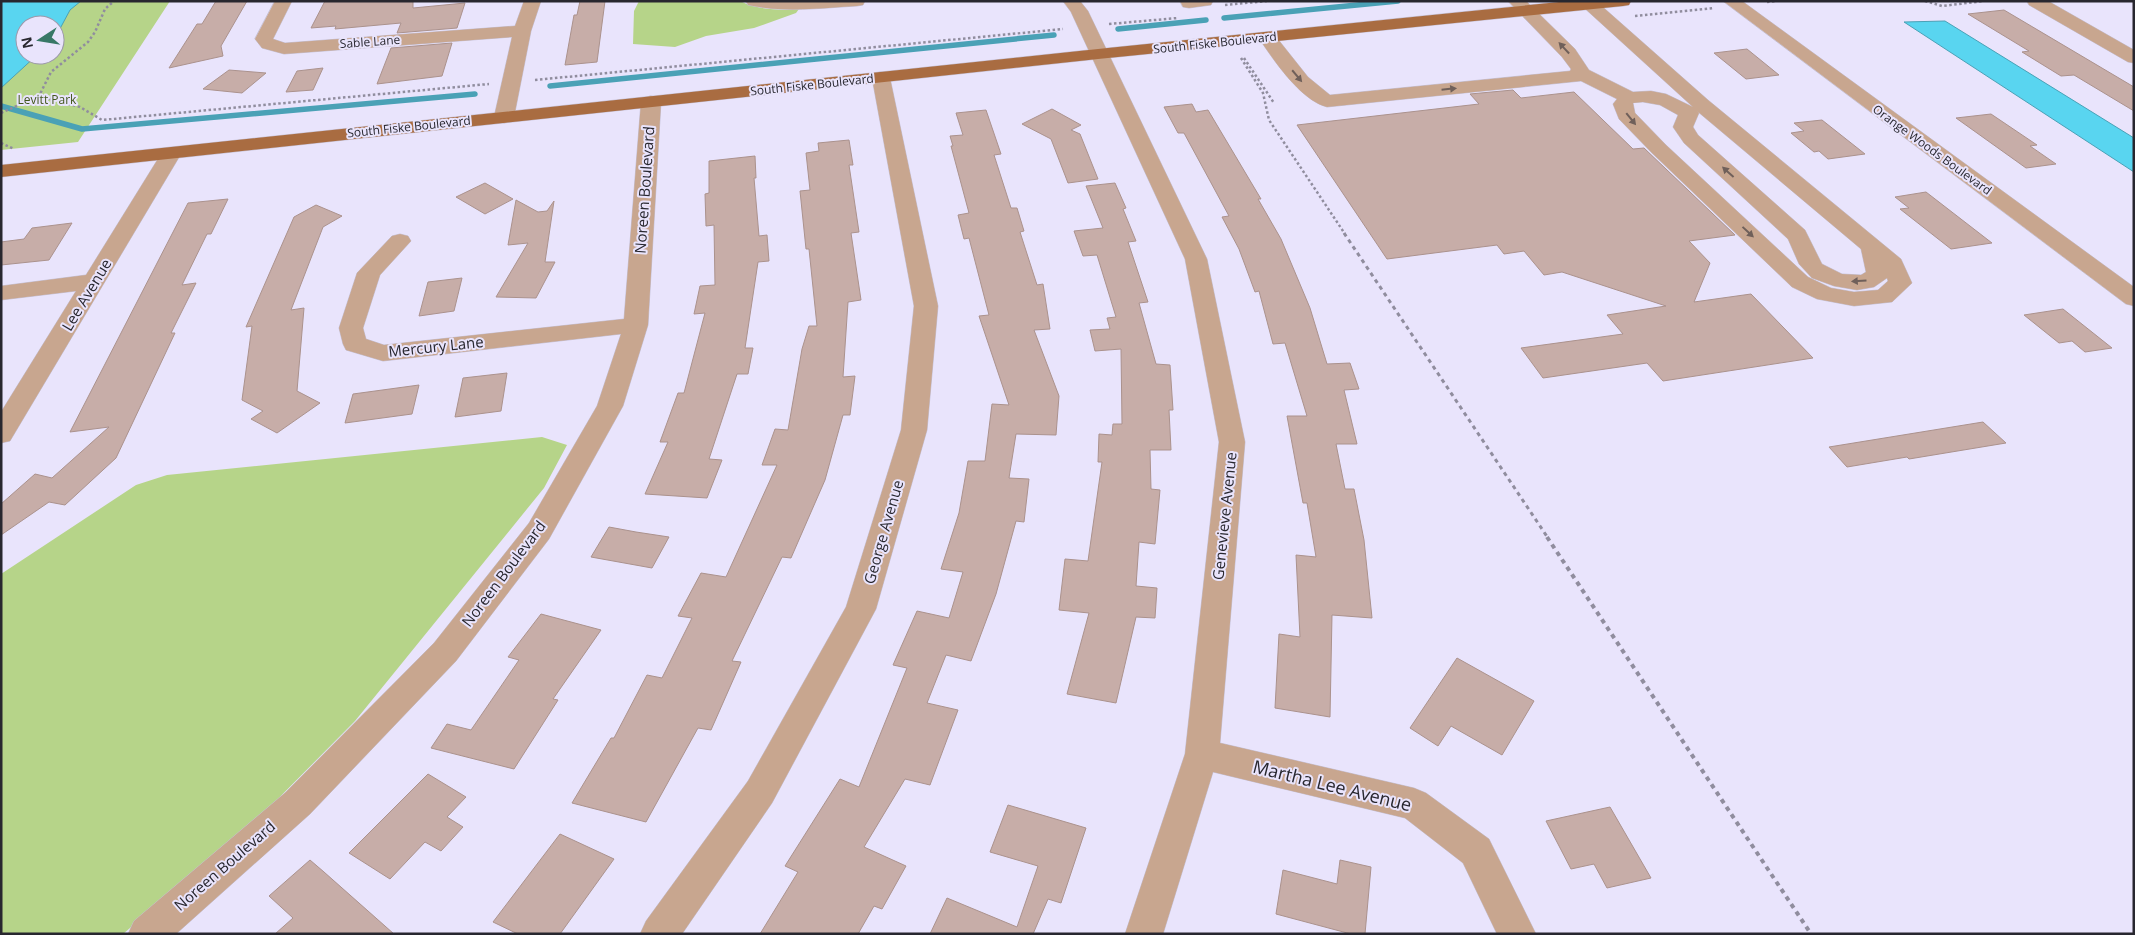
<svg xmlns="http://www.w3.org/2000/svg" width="2135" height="935" font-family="'Open Sans',sans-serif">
  <rect width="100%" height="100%" fill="#e9e4fc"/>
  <!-- green -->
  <path fill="#b6d489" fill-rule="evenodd" d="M1 1H170L78 142 1 150ZM25 25H55V55H25Z
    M639 1H740C757 10 780 10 799 9L796 13 754 28 706 36 675 47 633 44 634 11Z
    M542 437 567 445 544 488 355 721 259 818 123 934H1V574L136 485 167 475Z"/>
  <!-- water -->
  <path fill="#59d5f0" stroke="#4aa1b6" d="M1 1H81L70 10 55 38V25H25V55H37L1 88Z
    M1945 21 2134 138V172L1904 22Z"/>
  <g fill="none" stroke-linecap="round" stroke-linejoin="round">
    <!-- stream -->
    <path stroke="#4aa1b6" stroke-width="5.5" d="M1224 18 1398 1
      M1118 29 1206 20
      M550 86 1054 35
      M1 106 82 129 475 94"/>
  </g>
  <!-- building -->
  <path fill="#c7ada8" stroke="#ab928d" d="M216 1H247L221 46 223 56 169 68 197 24H202Z
    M325 1H413V8L465 3 457 28 397 33 401 23 335 29 336 26 311 28Z
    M580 1H605L597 62 565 65 574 15H577Z
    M2004 10 2134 87V111L2074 75 2061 76 2022 52 2029 51 1968 14Z
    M452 43 442 76 377 84 391 48Z
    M1747 49 1779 75 1746 79 1714 53Z
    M323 68 313 90 286 92 297 71Z
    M229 70 266 73 242 93 203 89Z
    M1513 90 1521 98 1574 92 1633 149 1644 148 1735 235 1689 241 1710 263 1694 302 1751 294 1813 358 1663 381 1647 363 1543 378 1521 348 1623 334 1607 315 1666 306 1562 272 1544 275 1524 251 1504 254 1497 245 1387 259 1297 125 1479 104 1470 94Z
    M1192 104 1196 112 1208 110 1261 199H1258L1281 239 1310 308 1327 364 1350 363 1359 389 1344 390 1357 444H1336L1345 489H1354L1364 540 1372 618 1332 615 1330 717 1275 708 1279 634 1300 637 1296 555 1316 557 1307 503H1303L1287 416H1307L1285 343 1273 344 1259 291 1255 292 1239 249 1222 217 1229 216 1184 133H1178L1164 107Z
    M1052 109 1081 125 1071 130 1080 134 1098 179 1068 183 1051 139 1022 124Z
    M986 110 1001 154 994 155 1011 208H1017L1024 231 1020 232 1037 285 1043 284 1050 329 1034 330 1059 396 1056 435 1016 434 1009 478 1029 479 1024 522 1016 521 996 594 971 661 946 655 927 703 958 710 930 785 905 779 864 847 906 866 882 909 874 906 858 934H760L798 872 785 866 840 779 859 787 907 668 893 665 917 611 949 618 963 572 941 569 959 513 968 461H985L992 404 1009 405 979 316 989 315 969 238 964 239 958 215 969 213 951 146H953L950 136 963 135 956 113Z
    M1991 114 2037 145 2030 146 2056 164 2026 168 1956 118Z
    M1822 120 1865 154 1828 159 1819 151 1814 152 1791 133 1804 131 1794 123Z
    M849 140 853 165H849L859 232 851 233 861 300 848 302 843 377 855 376 850 415H843L825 480 791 558 782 557 732 661 741 662 711 730 698 728 646 822 572 803 611 738H614L647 675 662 678 692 618 678 616 701 573 726 577 777 465H762L775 429 788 430 802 349 809 326H817L809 249H806L800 191 810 190 806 153 819 151 818 143Z
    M755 156 756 178H754L759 236 767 235 769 261 758 262 745 348H753L748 374H737L709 459 722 460 707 498 645 494 668 442H660L678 393H684L705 313 694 314 700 286 715 285 714 225 706 226 705 194 709 193V161Z
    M485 183 513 199 485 214 456 197Z
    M1115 183 1126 208 1123 209 1136 241 1128 242 1148 302 1139 303 1156 364 1170 365 1173 410H1169L1171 450H1150L1151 489 1160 490 1155 544 1139 542 1136 586 1157 588 1155 618 1136 617 1116 703 1067 694 1089 613 1059 610 1065 559 1088 561 1102 462H1098L1099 434 1112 435 1113 424H1122L1121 349 1095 351 1090 330 1110 329 1107 318 1116 317 1097 255 1083 256 1074 231 1103 228 1086 186Z
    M1926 192 1992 243 1951 249 1900 209 1909 208 1895 197Z
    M228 199 211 234H207L182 285 196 283 171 333H175L116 458 65 505 49 502 1 535V504L35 474 52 478 109 427 70 432 188 203Z
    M516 200 538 212 547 211 554 201 545 262H555L536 298 496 297 528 243 508 245Z
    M316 205 342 216 323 227 291 310 304 308 297 391 320 403 277 433 251 419 263 411 242 400 252 326 246 327 294 217Z
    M72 223 49 260 1 265V242L24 239 32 228Z
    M462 278 454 311 419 316 428 282Z
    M2063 309 2112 348 2085 352 2072 341 2059 343 2024 315Z
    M507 373 501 411 455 417 463 378Z
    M419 385 412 414 345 423 353 394Z
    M1983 422 2006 443 1909 459 1907 457 1847 467 1829 447Z
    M609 527 636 532 669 537 652 568 591 557Z
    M541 614 601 630 553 699 558 700 514 769 431 748 447 724 471 730 519 660 508 657Z
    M1457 658 1534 701 1502 755 1451 726 1438 746 1410 728Z
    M428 774 466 797 447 817 463 827 441 851 425 842 390 879 349 853Z
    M1008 805 1086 828 1061 903 1048 899 1033 934H930L947 898 1017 927 1038 866 990 852Z
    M1610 807 1651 878 1607 888 1594 864 1571 869 1546 821Z
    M560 834 614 859 560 934H518L493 922Z
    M310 860 324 872 394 934H275L293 918 269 896Z
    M1340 860 1371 867 1365 934H1351L1276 914 1283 870 1337 884Z"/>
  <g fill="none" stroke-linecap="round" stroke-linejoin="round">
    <!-- minor casing -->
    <g stroke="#c6c2d7" stroke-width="1">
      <path id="minor" d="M275 1H292L273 39 285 43 515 26 524 1H541L531 31 514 117 511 121 504 123 497 121 494 117 512 37 284 54 262 48 255 39Z
        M746 1H865L863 5 857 6C821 8 784 13 748 5Z
        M1063 1H1080L1088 11 1207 259 1245 442 1220 743 1414 788 1426 793 1489 839 1536 934H1497L1463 863 1405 818 1213 772 1163 934H1125L1185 754 1219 442 1185 259 1071 12Z
        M1180 1H1213L1211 5 1189 8 1183 7Z
        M1508 1H1526L1575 49 1589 70 1633 92 1651 91 1666 94 1693 107 1581 5 1584 1H1596L1708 100 1901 259 1912 283 1892 302 1854 306 1817 299 1792 287 1652 153 1619 119 1613 104 1617 99 1581 81 1327 107C1300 100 1273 59 1258 37L1261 33 1267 32 1273 33 1308 77 1330 95 1570 71 1571 69 1562 57ZM1643 102 1660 105 1678 115 1673 127 1684 143 1788 239 1799 264 1812 278 1834 286 1857 290 1874 287 1887 278 1888 281 1878 290 1854 292 1831 288 1808 277 1666 145 1635 113 1633 103ZM1697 111 1861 249 1866 272 1861 275 1842 274 1822 264 1805 230 1698 135 1693 127 1699 113Z
        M1723 1H1742L2134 287V306L2126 304Z
        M2027 1H2048L2134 50V63L2128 62 2029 5Z
        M881 72 888 74 890 78 938 306 927 430 876 609 772 803 682 934H640L646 921 748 781 846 607 901 430 914 306 872 78 874 74Z
        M651 96 658 98 661 102 648 325 623 406 549 539 456 661 310 814 176 934H128L134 921 286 792 434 643 529 523 597 406 621 334 383 361 346 350 343 344 339 328 357 273 392 236 400 234 408 236 411 241 380 275 363 328 366 339 384 345 624 319 641 102 644 98Z
        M171 148 178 150 181 154 10 441 1 443V412L76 291 1 300V286L86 275 161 154 164 150Z"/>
    </g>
    <!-- major casing -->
    <g stroke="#c6c2d7" stroke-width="1">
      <path id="major" d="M1569 1H1631L1629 5 1623 6 1098 59 1 177V165L1098 49Z"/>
    </g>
    <!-- path-far2 -->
    <path stroke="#908d9e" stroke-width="2.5" stroke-dasharray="2.5 2.5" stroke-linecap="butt" d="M1925 1 1942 6 1984 1
      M1767 2 1777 1
      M1225 5 1267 1
      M1635 16 1714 8
      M1109 24 1178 18
      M1241 58 1263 93 1269 120 1345 234
      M1244 58 1274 103
      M535 80 1063 29
      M39 96 80 107 102 120 489 84
      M1 113 39 96 51 72 88 42 95 32 105 9 114 1
      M1 143 14 149"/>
    <!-- path-far1 -->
    <path stroke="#908d9e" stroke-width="3" stroke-dasharray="4 4" stroke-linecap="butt" d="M1344 233 1548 538"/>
    <!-- path -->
    <path stroke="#908d9e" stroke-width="4" stroke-dasharray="4.5 4.5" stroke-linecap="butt" d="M1547 537 1811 934"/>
    <!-- minor -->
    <use href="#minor" fill="#c8a68f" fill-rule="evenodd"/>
    <!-- major -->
    <use href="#major" fill="#a96c41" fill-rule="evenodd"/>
  </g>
  <!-- one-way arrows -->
  <defs><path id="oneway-solid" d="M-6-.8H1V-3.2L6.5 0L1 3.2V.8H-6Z" transform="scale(1.25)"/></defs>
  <g fill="#70605a">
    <use href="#oneway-solid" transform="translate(1564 48) rotate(-133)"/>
    <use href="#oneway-solid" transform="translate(1297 76) rotate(50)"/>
    <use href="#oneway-solid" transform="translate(1449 89) rotate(-6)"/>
    <use href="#oneway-solid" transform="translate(1631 119) rotate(51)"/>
    <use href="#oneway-solid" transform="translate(1728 172) rotate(-138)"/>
    <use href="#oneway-solid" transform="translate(1748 232) rotate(43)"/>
    <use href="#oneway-solid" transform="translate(1859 281) rotate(176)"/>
  </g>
  <g text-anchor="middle" stroke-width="4" stroke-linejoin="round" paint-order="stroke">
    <!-- far-street labels -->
    <g font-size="12" fill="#28272f" stroke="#e9e4fc">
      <text transform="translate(370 42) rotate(-4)" y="4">Sable Lane</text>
      <text transform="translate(1215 43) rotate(-6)" y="4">South Fiske Boulevard</text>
      <text transform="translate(812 85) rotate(-6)" y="4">South Fiske Boulevard</text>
      <text transform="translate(409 127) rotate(-6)" y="4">South Fiske Boulevard</text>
      <text transform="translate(1932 150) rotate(36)" y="4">Orange Woods Boulevard</text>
    </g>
    <!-- far-park labels -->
    <g font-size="12" fill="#43571d" stroke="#e9e4fc">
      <text x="47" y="104">Levitt Park</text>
    </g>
    <!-- street labels -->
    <g font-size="15" fill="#28272f" stroke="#e9e4fc">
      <text transform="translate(645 190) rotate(-86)" y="5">Noreen Boulevard</text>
      <text transform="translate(87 295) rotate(-59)" y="5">Lee Avenue</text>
      <text transform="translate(436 347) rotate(-6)" y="5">Mercury Lane</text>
      <text transform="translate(1225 516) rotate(-84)" y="5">Genevieve Avenue</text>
      <text transform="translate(884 532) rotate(-74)" y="5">George Avenue</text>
      <text transform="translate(504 574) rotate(-53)" y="5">Noreen Boulevard</text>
      <text transform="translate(225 866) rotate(-41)" y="5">Noreen Boulevard</text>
    </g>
    <!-- near-street labels -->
    <g font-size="18" fill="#28272f" stroke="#e9e4fc">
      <text transform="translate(1332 786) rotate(14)" y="6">Martha Lee Avenue</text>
    </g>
  </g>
  <!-- border -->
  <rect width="2135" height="935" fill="none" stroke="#28272f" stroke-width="5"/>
  <!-- north arrow -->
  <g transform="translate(40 40) rotate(258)"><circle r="24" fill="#e9e4fc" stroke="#9c98aa"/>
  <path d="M0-4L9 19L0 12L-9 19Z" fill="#387867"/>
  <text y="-8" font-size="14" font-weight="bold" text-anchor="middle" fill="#28272f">N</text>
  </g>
</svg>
